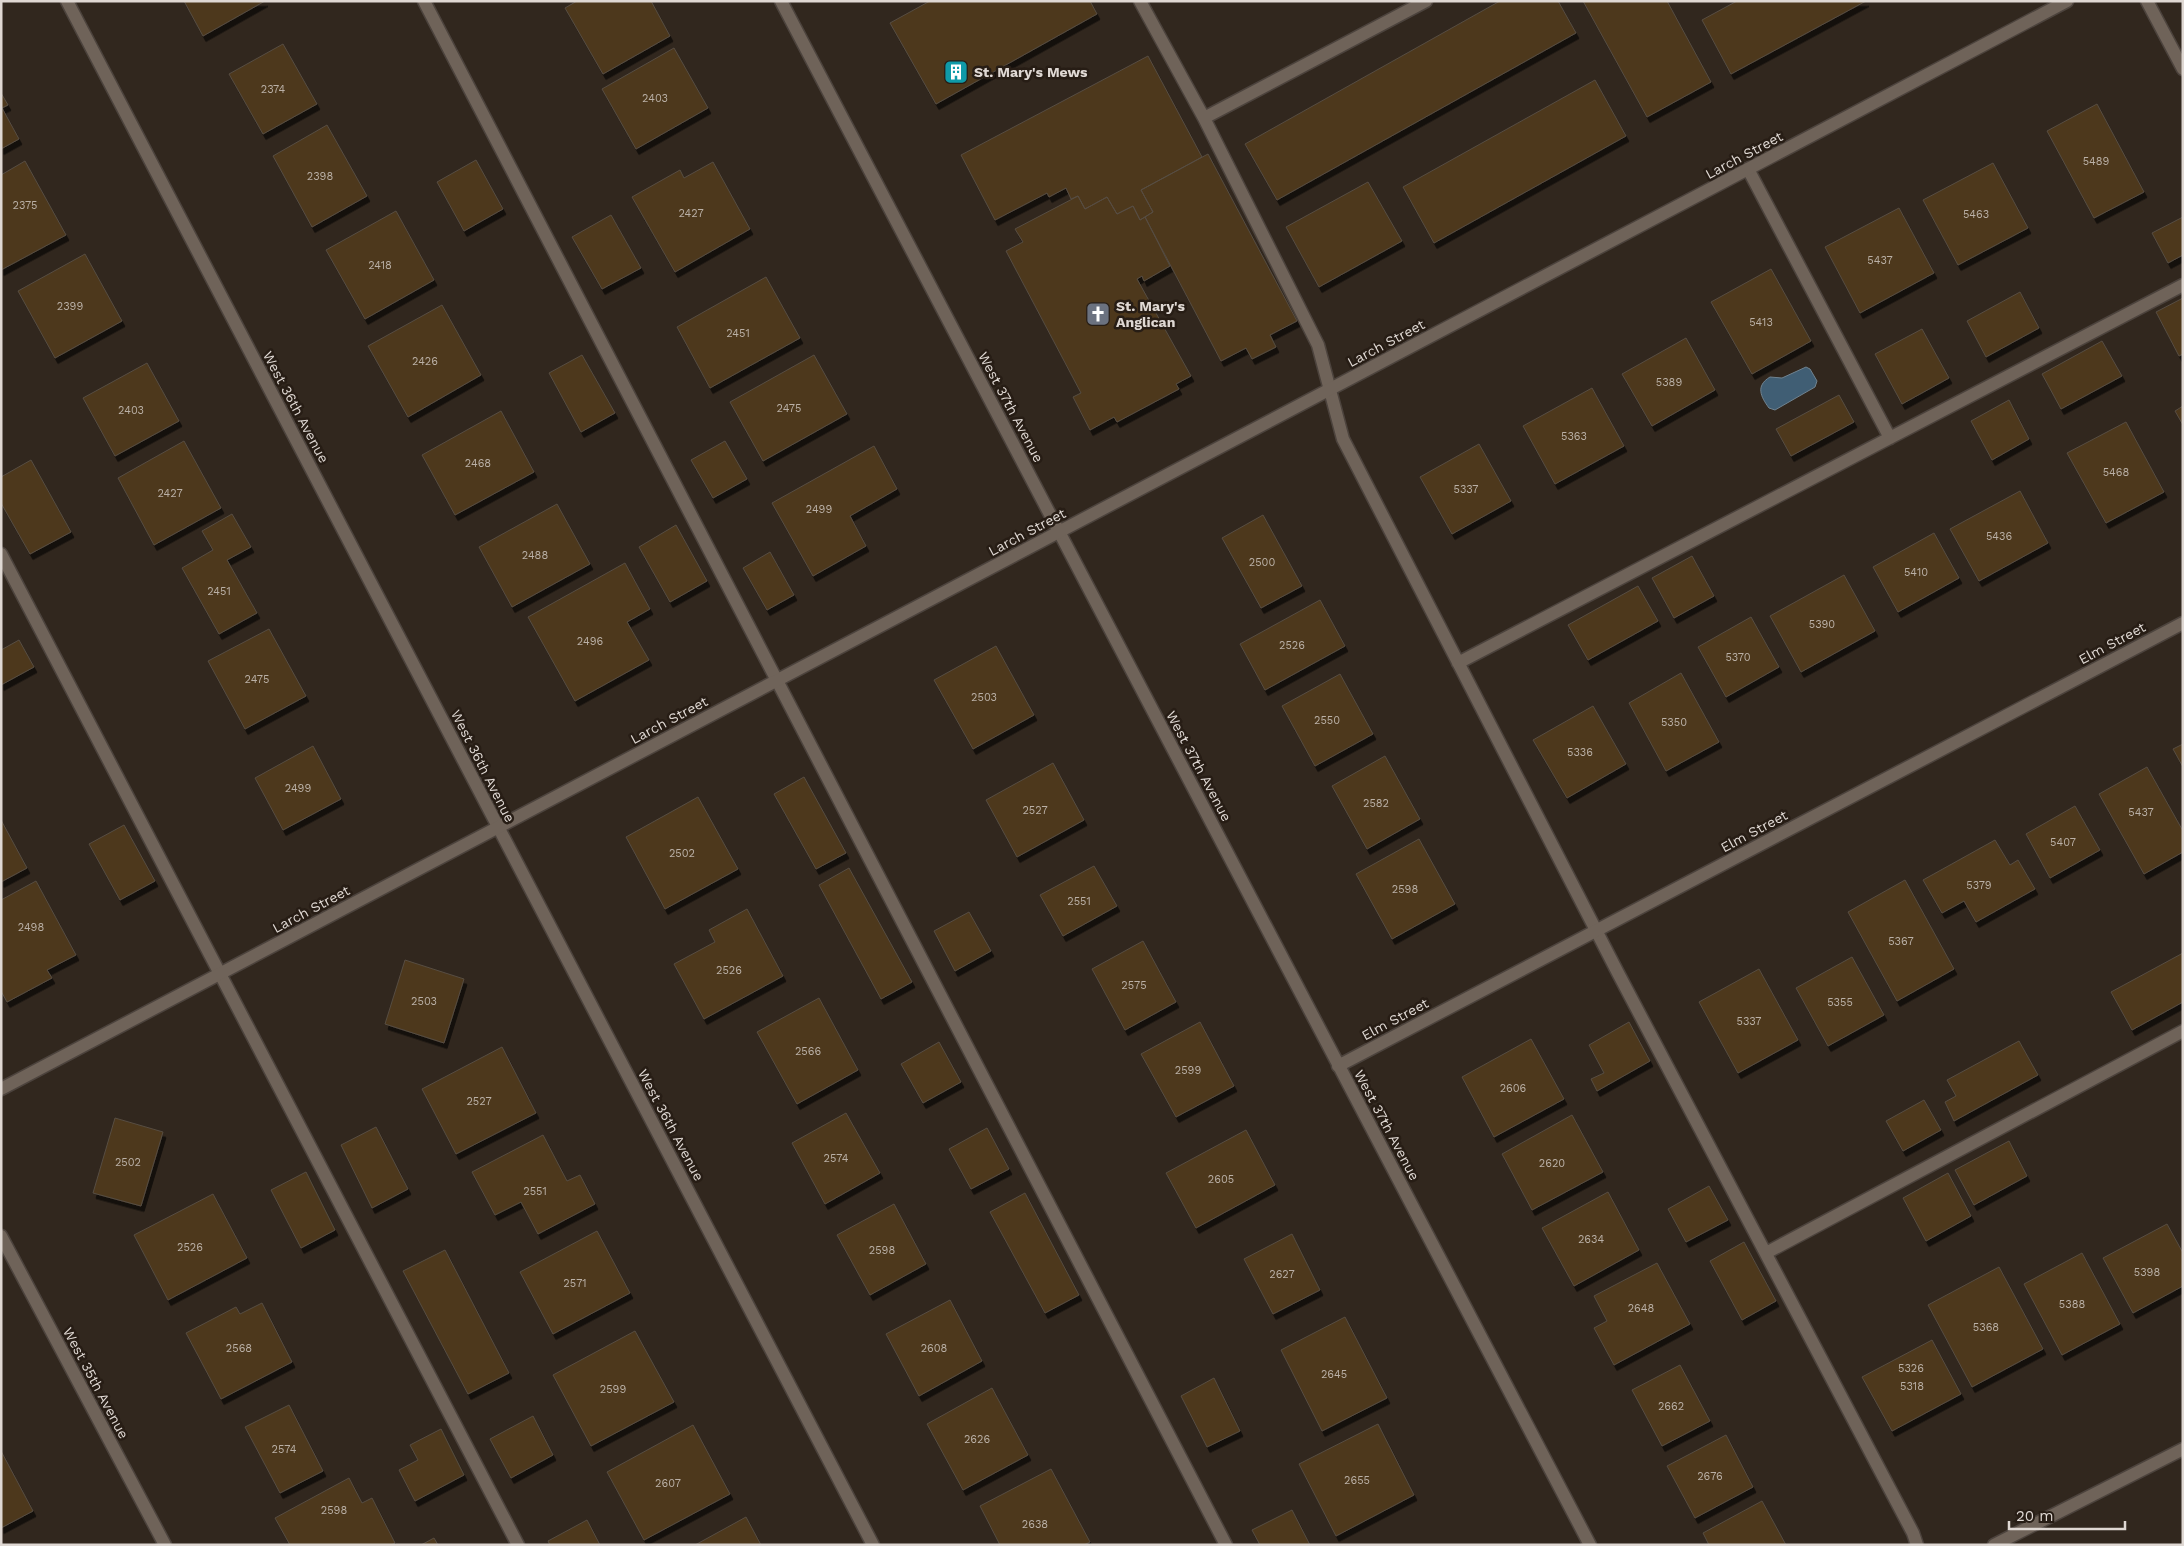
<svg xmlns="http://www.w3.org/2000/svg" width="2184" height="1546" font-family="'Work Sans',sans-serif">
  <defs>
    <filter id="shadow"><feDropShadow dx="3" dy="5.5" stdDeviation="0" flood-color="#0009"/></filter>
  </defs>
  <rect width="100%" height="100%" fill="#31271e"/>
  <!-- water -->
  <path fill="#405e74" stroke="#708390" d="M1806 367 1810 369 1817 381 1815 387 1775 410 1769 408C1761 397 1755 386 1770 377L1782 378Z"/>
  <!-- building -->
  <path fill="#4d381d" stroke="#574d42" filter="url(#shadow)" d="M184 1H265L203 36Z
    M577 1H651L670 36 603 74 565 8Z
    M930 1H1090L1097 14 936 104 890 23Z
    M1500 1H1558L1576 33 1277 200 1245 144Z
    M1583 1H1667L1711 82 1647 117Z
    M1737 1H1866L1731 74 1702 20Z
    M283 44 317 104 263 134 229 74Z
    M674 48 708 108 636 149 602 89Z
    M1148 56 1202 157 1141 190 1153 212 1140 220 1133 206 1117 214 1107 197 1085 209 1078 196 1071 199 1066 188 1049 197 1047 193 995 220 961 155Z
    M1595 80 1626 136 1434 243 1403 187Z
    M1 93 8 105 2 108 19 139 1 149Z
    M2097 104 2144 192 2094 218 2047 131Z
    M327 125 367 196 312 227 273 156Z
    M1208 154 1297 321 1270 335 1276 347 1252 359 1246 348 1221 361 1145 217 1153 212 1141 190Z
    M476 160 503 209 464 231 437 182Z
    M25 161 66 235 1 270V175Z
    M713 162 750 229 675 272 632 197 680 170 684 178Z
    M1993 163 2028 228 1958 265 1923 200Z
    M1368 182 1402 241 1319 287 1286 227Z
    M1078 196 1085 209 1107 197 1117 214 1133 206 1140 220 1145 217 1170 266 1144 281 1142 276 1137 279 1191 376 1176 384 1179 389 1117 422 1114 417 1090 430 1073 397 1081 393 1006 251 1023 242 1015 229Z
    M1899 208 1934 273 1860 313 1825 247Z
    M396 211 434 280 365 319 326 250Z
    M611 215 641 268 602 289 572 237Z
    M2183 217V255L2168 263 2152 233Z
    M85 254 122 321 55 358 18 291Z
    M1771 269 1811 341 1752 374 1711 302Z
    M766 277 800 338 710 388 677 327Z
    M2020 292 2039 328 1986 357 1967 321Z
    M2183 298V354L2179 356 2156 312Z
    M442 305 481 375 408 417 368 346Z
    M1922 329 1949 378 1902 404 1875 354Z
    M1686 338 1715 390 1652 426 1622 374Z
    M2102 341 2122 376 2061 409 2042 374Z
    M582 355 615 413 581 432 549 373Z
    M814 355 847 414 763 461 730 402Z
    M147 363 179 421 115 456 83 398Z
    M1592 388 1624 446 1555 484 1523 426Z
    M1839 395 1854 422 1791 456 1776 429Z
    M2009 400 2029 439 1992 460 1971 421Z
    M2183 406V425L2175 411Z
    M501 411 534 472 455 515 422 455Z
    M2126 422 2164 492 2106 523 2067 453Z
    M184 441 221 508 154 545 118 478Z
    M725 441 747 479 713 498 691 460Z
    M1479 444 1511 501 1452 534 1420 477Z
    M874 446 897 489 850 516 866 546 813 576 772 503Z
    M31 460 71 532 30 554 1 503V477Z
    M2020 491 2048 543 1979 581 1950 529Z
    M557 504 590 564 512 607 479 547Z
    M232 514 251 547 227 560 257 613 219 634 182 568 213 550 202 531Z
    M1263 515 1302 586 1261 608 1222 538Z
    M676 525 707 581 670 602 639 547Z
    M1934 533 1959 578 1898 612 1873 567Z
    M770 552 794 595 767 610 743 568Z
    M1692 556 1714 596 1674 618 1652 578Z
    M625 563 650 609 627 622 649 660 575 701 528 617Z
    M1844 575 1875 631 1801 672 1770 616Z
    M1638 586 1658 621 1588 660 1568 625Z
    M1320 600 1345 646 1265 690 1240 644Z
    M1751 617 1779 667 1726 697 1698 647Z
    M269 629 306 696 245 729 208 661Z
    M19 640 34 667 1 685V650Z
    M996 646 1034 715 973 749 934 680Z
    M1681 673 1719 742 1666 771 1629 703Z
    M1340 674 1373 734 1315 766 1282 706Z
    M1593 706 1626 764 1567 798 1533 740Z
    M2183 744V767L2173 749Z
    M313 746 341 799 283 830 255 778Z
    M1385 756 1420 819 1367 849 1332 786Z
    M1053 763 1084 820 1017 857 986 800Z
    M2147 767 2183 831V852L2144 874 2099 794Z
    M804 777 846 853 816 869 774 794Z
    M698 797 738 869 665 909 626 837Z
    M2075 806 2100 850 2050 878 2026 834Z
    M1 820 27 868 1 882Z
    M124 825 155 881 120 900 89 844Z
    M1419 839 1455 904 1392 939 1356 874Z
    M1995 840 2010 865 2018 860 2035 889 1976 922 1964 901 1942 913 1923 880Z
    M1094 866 1117 906 1063 936 1040 895Z
    M849 868 912 982 881 999 819 885Z
    M1905 880 1954 969 1897 1001 1848 912Z
    M36 881 76 955 47 970 52 978 7 1002 1 991V900Z
    M747 909 783 976 704 1019 674 964 715 942 709 930Z
    M969 912 991 951 955 971 934 931Z
    M1143 941 1176 1002 1125 1030 1092 969Z
    M2183 953V1002L2132 1030 2111 992Z
    M1852 957 1884 1015 1828 1046 1796 988Z
    M405 960 464 979 444 1043 385 1024Z
    M1759 969 1798 1040 1738 1073 1699 1002Z
    M819 998 858 1070 797 1104 757 1032Z
    M1200 1022 1234 1086 1176 1117 1141 1054Z
    M1629 1022 1650 1061 1597 1091 1591 1079 1604 1073 1589 1045Z
    M1531 1039 1564 1099 1494 1137 1462 1077Z
    M2019 1041 2038 1075 1954 1121 1945 1102 1956 1096 1947 1080Z
    M939 1042 961 1082 923 1103 901 1064Z
    M502 1047 536 1113 456 1154 422 1089Z
    M1924 1100 1941 1130 1903 1151 1886 1121Z
    M846 1113 880 1173 825 1204 792 1143Z
    M1572 1115 1603 1172 1532 1210 1502 1154Z
    M115 1118 163 1132 141 1206 93 1193Z
    M376 1127 408 1189 372 1208 341 1145Z
    M987 1128 1009 1169 971 1189 949 1149Z
    M1246 1130 1275 1185 1196 1228 1166 1173Z
    M543 1135 567 1181 580 1175 595 1204 538 1234 521 1202 495 1215 472 1172Z
    M2009 1141 2027 1176 1974 1205 1955 1170Z
    M306 1172 335 1230 301 1248 271 1190Z
    M1948 1173 1971 1216 1926 1241 1903 1198Z
    M1709 1186 1728 1220 1686 1242 1668 1209Z
    M1608 1192 1639 1250 1574 1286 1542 1228Z
    M1025 1193 1079 1295 1045 1313 990 1212Z
    M213 1194 247 1258 168 1300 134 1235Z
    M894 1204 926 1264 870 1295 837 1235Z
    M2167 1224 2183 1253V1286L2133 1313 2103 1258Z
    M597 1231 630 1293 553 1334 520 1272Z
    M1292 1234 1320 1290 1273 1314 1244 1259Z
    M1744 1242 1776 1301 1742 1320 1710 1261Z
    M445 1250 509 1373 468 1394 403 1271Z
    M2082 1253 2120 1324 2062 1355 2024 1284Z
    M1657 1263 1690 1324 1614 1365 1594 1328 1607 1321 1594 1296Z
    M1999 1267 2043 1349 1972 1387 1928 1305Z
    M950 1300 982 1361 919 1396 886 1334Z
    M262 1303 292 1362 221 1399 186 1333 236 1307 240 1314Z
    M1345 1317 1387 1398 1322 1431 1281 1350Z
    M635 1331 674 1402 591 1446 553 1375Z
    M1932 1340 1961 1394 1892 1431 1862 1377Z
    M1680 1365 1710 1421 1662 1446 1632 1390Z
    M1214 1378 1240 1431 1207 1447 1181 1396Z
    M992 1388 1028 1455 963 1490 927 1424Z
    M289 1405 323 1471 280 1493 245 1427Z
    M533 1416 553 1455 511 1478 490 1439Z
    M1378 1424 1414 1495 1336 1536 1299 1464Z
    M693 1425 730 1494 644 1540 607 1472Z
    M441 1429 464 1475 415 1501 399 1470 418 1460 410 1445Z
    M1726 1435 1753 1487 1695 1518 1667 1466Z
    M1 1451 33 1511 1 1528Z
    M1051 1469 1090 1542 1084 1545H1000L980 1506Z
    M349 1478 362 1503 372 1498 395 1543 391 1545H290L275 1518Z
    M1762 1501 1786 1545H1709L1703 1533Z
    M1292 1510 1310 1545H1260L1252 1530Z
    M746 1517 761 1545H695Z
    M587 1520 600 1545H550L548 1541Z
    M434 1538 438 1545H421Z"/>
  <g fill="none" stroke-linecap="round" stroke-linejoin="round">
    <!-- service casing -->
    <g stroke="#4c433d" stroke-width="15">
      <path id="service" d="M424 1 1226 1545
        M1140 1 1204 118 1318 345 1343 439 1618 973 1913 1533 1917 1545
        M1204 118 1426 1
        M1748 169 1890 438
        M1 554 518 1545
        M1458 663 2183 285
        M1766 1253 2183 1031"/>
    </g>
    <!-- minor casing -->
    <g stroke="#4c433d" stroke-width="15">
      <path id="minor" d="M67 1 873 1545
        M781 1 1590 1545
        M2147 1 2183 69
        M1338 1066 2183 623
        M1 1236 165 1545
        M1994 1545 2183 1449"/>
    </g>
    <!-- tertiary casing -->
    <g stroke="#4c433d" stroke-width="15">
      <path id="tertiary" d="M1 1089 2067 1"/>
    </g>
    <!-- service -->
    <use href="#service" stroke="#6f6359" stroke-width="12"/>
    <!-- minor -->
    <use href="#minor" stroke="#6f6359" stroke-width="12"/>
    <!-- tertiary -->
    <use href="#tertiary" stroke="#6f6359" stroke-width="12"/>
  </g>
  <!-- icons -->
  <defs>
    <g id="building-square" transform="scale(1.25)"><rect x="-9" y="-9" width="18" height="18" rx="4" fill="#0f9aa8" stroke="#271d15"/><path d="M-4-6H4V6H1V3H-1V6H-4ZM-2.5-4.3h1.7v1.8h-1.7ZM.8-4.3h1.7v1.8H.8ZM-2.5-1h1.7V.8h-1.7ZM.8-1h1.7V.8H.8Z" fill="#fff"/></g>
    <g id="church-square" transform="scale(1.25)"><rect x="-9" y="-9" width="18" height="18" rx="4" fill="#6b7280" stroke="#271d15"/><path d="M-1.2-6h2.4v3.5h3.3v2.4h-3.3V6h-2.4V-.1h-3.3v-2.4h3.3Z" fill="#fff"/></g>
  </defs>
  <g fill-rule="evenodd">
    <use href="#building-square" x="956" y="72"/>
    <use href="#church-square" x="1098" y="314"/>
  </g>
  <g text-anchor="middle" stroke-width="5" stroke-linejoin="round" paint-order="stroke">
    <!-- number labels -->
    <g font-size="11" fill="#bab0a6">
      <text x="273" y="93">2374</text>
      <text x="655" y="102">2403</text>
      <text x="2096" y="165">5489</text>
      <text x="320" y="180">2398</text>
      <text x="25" y="209">2375</text>
      <text x="691" y="217">2427</text>
      <text x="1976" y="218">5463</text>
      <text x="1880" y="264">5437</text>
      <text x="380" y="269">2418</text>
      <text x="70" y="310">2399</text>
      <text x="1761" y="326">5413</text>
      <text x="738" y="337">2451</text>
      <text x="425" y="365">2426</text>
      <text x="1669" y="386">5389</text>
      <text x="789" y="412">2475</text>
      <text x="131" y="414">2403</text>
      <text x="1574" y="440">5363</text>
      <text x="478" y="467">2468</text>
      <text x="2116" y="476">5468</text>
      <text x="1466" y="493">5337</text>
      <text x="170" y="497">2427</text>
      <text x="819" y="513">2499</text>
      <text x="1999" y="540">5436</text>
      <text x="535" y="559">2488</text>
      <text x="1262" y="566">2500</text>
      <text x="1916" y="576">5410</text>
      <text x="219" y="595">2451</text>
      <text x="1822" y="628">5390</text>
      <text x="590" y="645">2496</text>
      <text x="1292" y="649">2526</text>
      <text x="1738" y="661">5370</text>
      <text x="257" y="683">2475</text>
      <text x="984" y="701">2503</text>
      <text x="1327" y="724">2550</text>
      <text x="1674" y="726">5350</text>
      <text x="1580" y="756">5336</text>
      <text x="298" y="792">2499</text>
      <text x="1376" y="807">2582</text>
      <text x="1035" y="814">2527</text>
      <text x="2141" y="816">5437</text>
      <text x="2063" y="846">5407</text>
      <text x="682" y="857">2502</text>
      <text x="1979" y="889">5379</text>
      <text x="1405" y="893">2598</text>
      <text x="1079" y="905">2551</text>
      <text x="31" y="931">2498</text>
      <text x="1901" y="945">5367</text>
      <text x="729" y="974">2526</text>
      <text x="1134" y="989">2575</text>
      <text x="424" y="1005">2503</text>
      <text x="1840" y="1006">5355</text>
      <text x="1749" y="1025">5337</text>
      <text x="808" y="1055">2566</text>
      <text x="1188" y="1074">2599</text>
      <text x="1513" y="1092">2606</text>
      <text x="479" y="1105">2527</text>
      <text x="836" y="1162">2574</text>
      <text x="128" y="1166">2502</text>
      <text x="1552" y="1167">2620</text>
      <text x="1221" y="1183">2605</text>
      <text x="535" y="1195">2551</text>
      <text x="1591" y="1243">2634</text>
      <text x="190" y="1251">2526</text>
      <text x="882" y="1254">2598</text>
      <text x="2147" y="1276">5398</text>
      <text x="1282" y="1278">2627</text>
      <text x="575" y="1287">2571</text>
      <text x="2072" y="1308">5388</text>
      <text x="1641" y="1312">2648</text>
      <text x="1986" y="1331">5368</text>
      <text x="239" y="1352">2568</text>
      <text x="934" y="1352">2608</text>
      <text x="1911" y="1372">5326</text>
      <text x="1334" y="1378">2645</text>
      <text x="1912" y="1390">5318</text>
      <text x="613" y="1393">2599</text>
      <text x="1671" y="1410">2662</text>
      <text x="977" y="1443">2626</text>
      <text x="284" y="1453">2574</text>
      <text x="1710" y="1480">2676</text>
      <text x="1357" y="1484">2655</text>
      <text x="668" y="1487">2607</text>
      <text x="334" y="1514">2598</text>
      <text x="1035" y="1528">2638</text>
    </g>
    <!-- poi labels -->
    <g font-size="14" font-weight="bold" fill="#dfd8d3" stroke="#271d15" text-anchor="start">
      <text x="974" y="77">St. Mary's Mews</text>
      <text x="1116" y="311">St. Mary's<tspan x="1116" dy="16">Anglican</tspan></text>
    </g>
    <!-- street labels -->
    <g font-size="14" fill="#dfd8d3" stroke="#271d15">
      <text transform="translate(1744 155) rotate(-28)" y="5">Larch Street</text>
      <text transform="translate(1386 343) rotate(-28)" y="5">Larch Street</text>
      <text transform="translate(296 407) rotate(62)" y="5">West 36th Avenue</text>
      <text transform="translate(1011 407) rotate(62)" y="5">West 37th Avenue</text>
      <text transform="translate(1027 532) rotate(-28)" y="5">Larch Street</text>
      <text transform="translate(2112 643) rotate(-28)" y="5">Elm Street</text>
      <text transform="translate(669 720) rotate(-28)" y="5">Larch Street</text>
      <text transform="translate(483 766) rotate(63)" y="5">West 36th Avenue</text>
      <text transform="translate(1199 766) rotate(62)" y="5">West 37th Avenue</text>
      <text transform="translate(1754 831) rotate(-28)" y="5">Elm Street</text>
      <text transform="translate(311 909) rotate(-28)" y="5">Larch Street</text>
      <text transform="translate(1395 1019) rotate(-28)" y="5">Elm Street</text>
      <text transform="translate(671 1125) rotate(62)" y="5">West 36th Avenue</text>
      <text transform="translate(1387 1125) rotate(62)" y="5">West 37th Avenue</text>
      <text transform="translate(96 1383) rotate(62)" y="5">West 35th Avenue</text>
    </g>
  </g>
  <!-- border -->
  <rect width="2184" height="1546" fill="none" stroke="#dfd8d3" stroke-width="5"/>
  <!-- scale -->
  <path d="M2009 1521v8h116v-8" fill="none" stroke="#dfd8d3" stroke-width="2.5"/>
  <text x="2016" y="1521" font-size="15" fill="#dfd8d3" stroke="#271d15" stroke-width="4" paint-order="stroke">20 m</text>
</svg>
